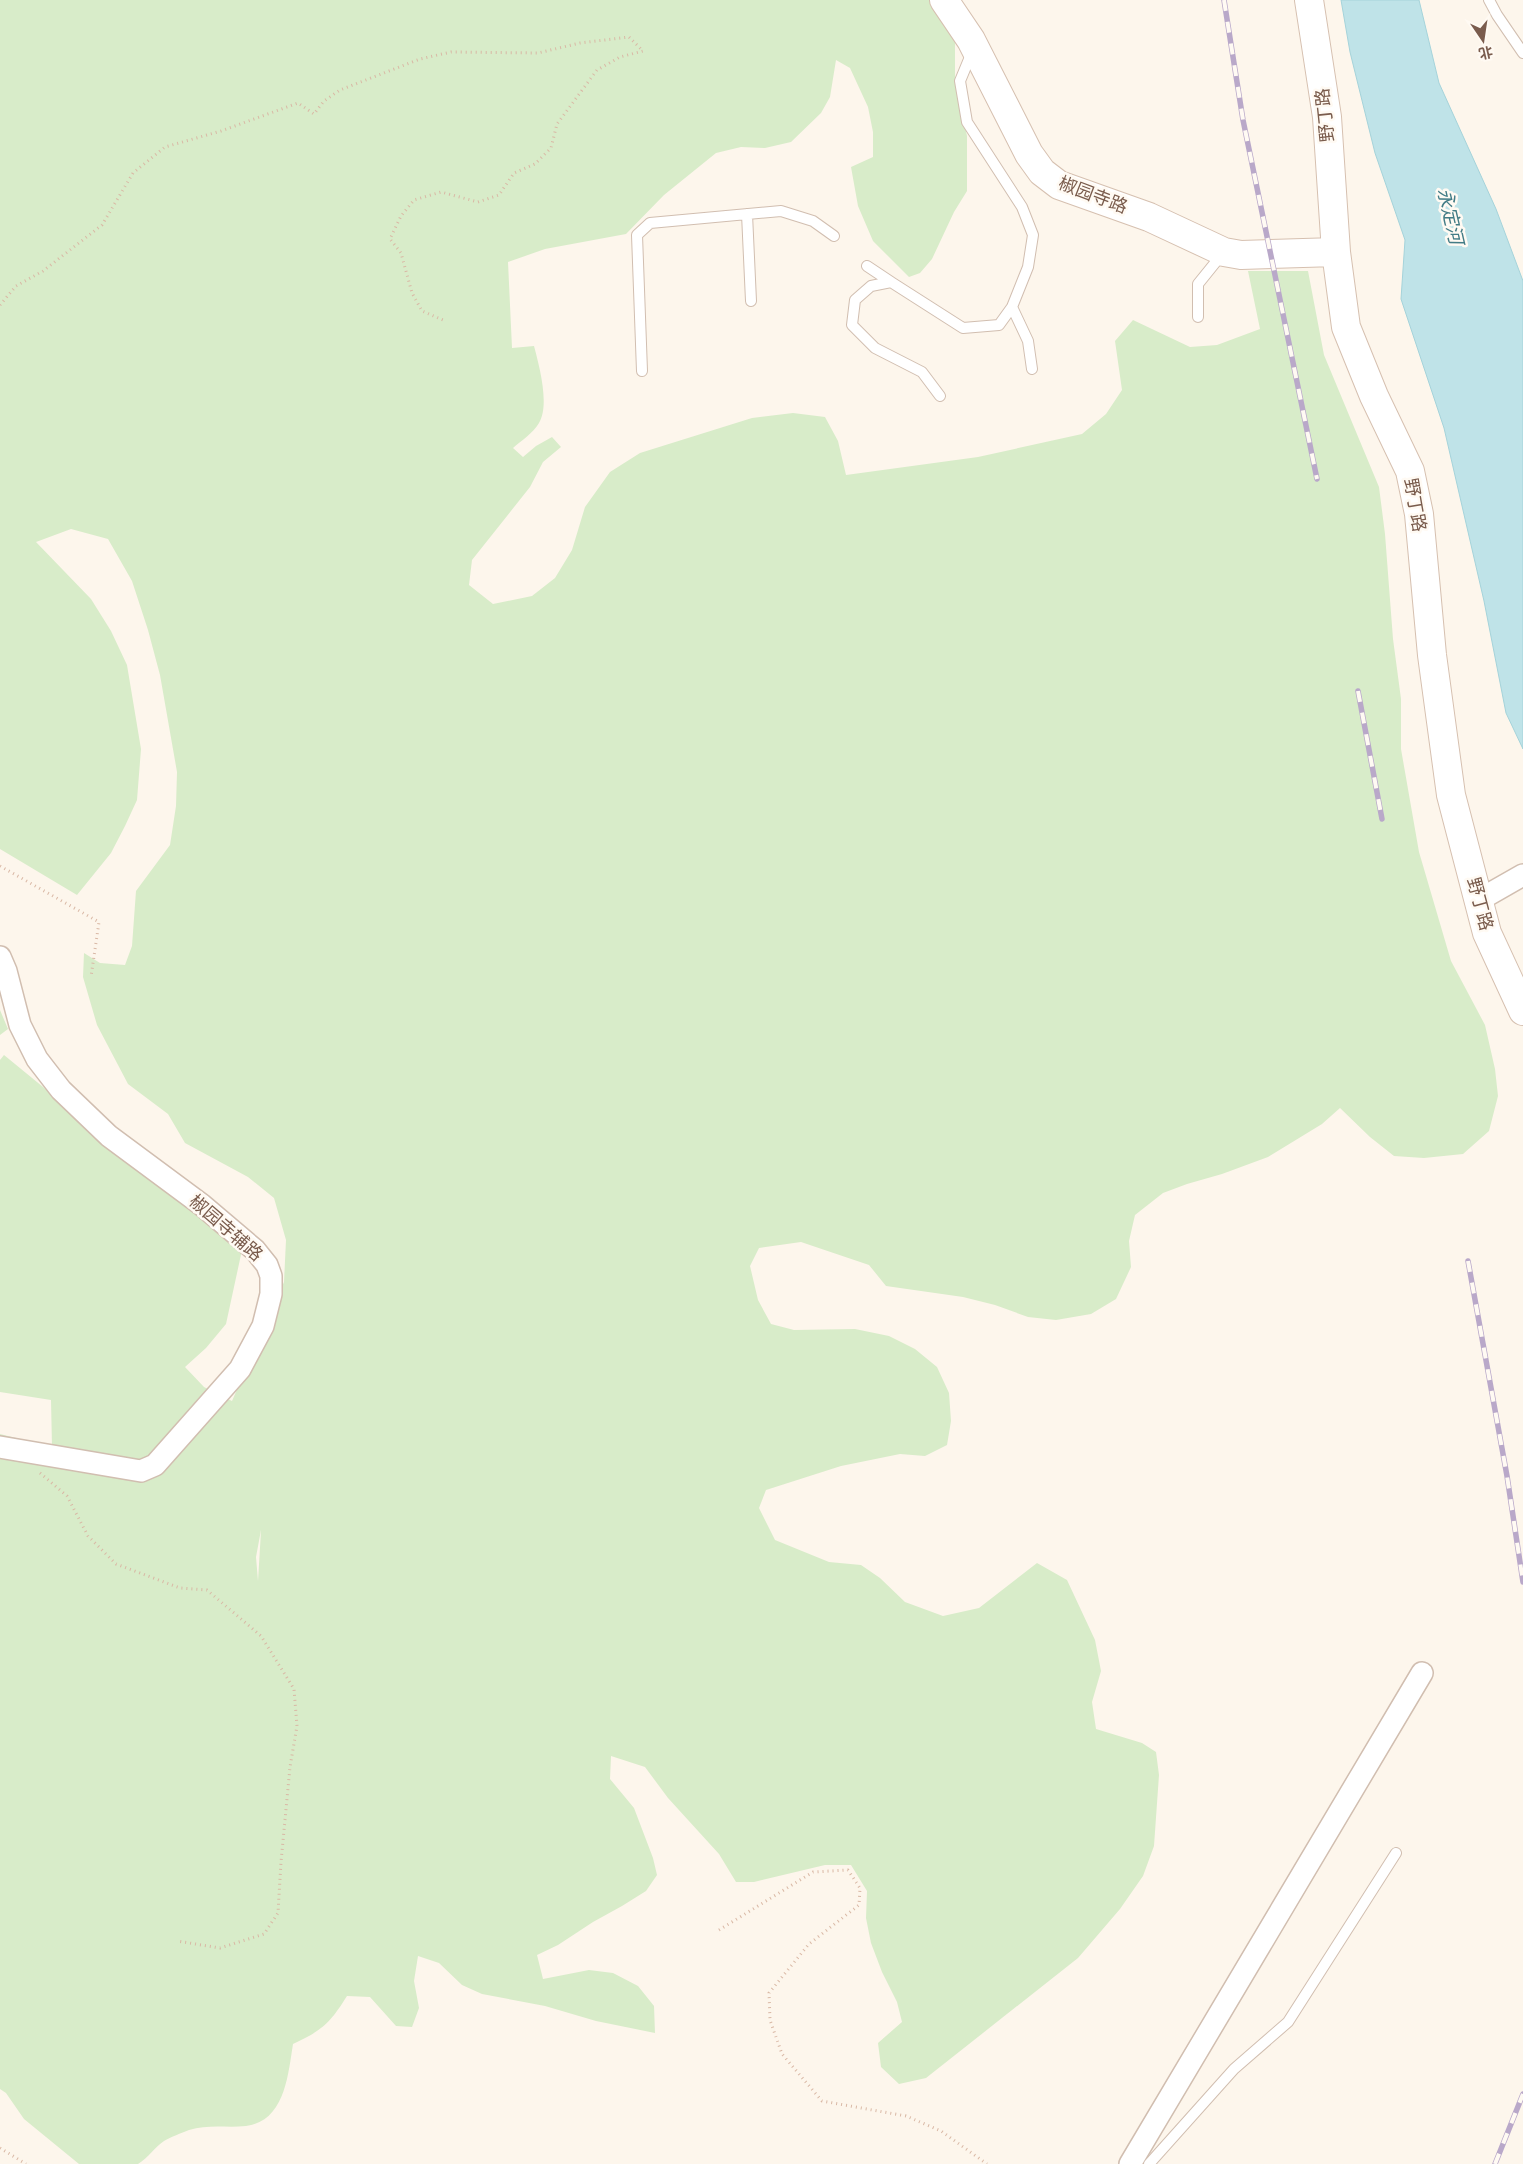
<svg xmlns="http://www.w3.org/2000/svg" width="1523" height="2164" font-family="Jost,'Noto Sans SC',sans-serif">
  <rect width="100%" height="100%" fill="#fdf6ec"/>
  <!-- green -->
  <path fill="#d8ecc9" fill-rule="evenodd" d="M0 0H931L955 37V83L967 136V191L954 212 932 259 920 273 909 277 873 241 858 206 851 167 873 157V132L868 107 850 68 836 60 830 97 821 113 791 142 765 148 741 147 716 153 664 195 626 234 545 249 508 262 512 348 534 346C539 365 550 405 539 423 533 433 521 441 513 448L523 457 536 446 552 437 561 447 543 462 530 487 472 560 469 585 493 604 532 596 555 578 572 550 585 507 610 472 640 453 752 418 793 413 825 417 838 441 846 475 978 457 1082 434 1106 414 1122 390 1115 341 1133 320 1190 347 1217 345 1260 329 1248 271H1308L1324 355 1379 487 1385 534 1393 639 1401 699V749L1419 852 1451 961 1485 1025 1495 1069 1498 1096 1489 1131 1463 1154 1424 1158 1394 1156 1370 1137 1340 1108 1322 1124 1268 1157 1222 1174 1187 1184 1163 1193 1135 1215 1129 1241 1131 1267 1116 1299 1091 1314 1056 1320 1028 1317 995 1305 963 1297 886 1286 869 1265 801 1242 759 1248 750 1266 758 1300 771 1324 794 1330 855 1329 889 1336 915 1349 937 1367 949 1393 951 1421 947 1445 925 1456 900 1454 841 1466 766 1490 759 1508 775 1540 829 1562 861 1565 880 1578 905 1602 943 1616 979 1608 1037 1563 1067 1580 1095 1640 1101 1671 1092 1702 1096 1729 1142 1743 1156 1752 1159 1775 1154 1846 1143 1876 1120 1909 1078 1958 926 2078 899 2084 881 2067 878 2043 902 2022 897 2002 882 1972 871 1943 866 1918 867 1891 851 1865H825L754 1882H736L719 1854 668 1798 645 1767 611 1756 610 1779 634 1808 653 1858 657 1875 646 1891 622 1906 593 1922 558 1945 537 1955 543 1979 589 1970 613 1973 638 1986 654 2006 655 2033 596 2021 545 2006 482 1994 462 1985 439 1963 418 1956 414 1981 419 2008 412 2027 396 2026 370 1997 347 1996C330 2023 323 2030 293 2044 288 2075 285 2121 246 2126 226 2128 208 2124 189 2130 181 2133 171 2137 164 2141 155 2147 148 2158 138 2164H79L24 2119 6 2093 0 2089V1434L52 1447 51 1400 0 1392V1060L4 1055 242 1250 226 1324 206 1348 185 1367 204 1387 232 1401 284 1282 286 1240 274 1198 248 1177 185 1143 168 1114 128 1084 97 1025 83 977 84 953 100 963 125 965 132 946 136 891 170 845 176 806 177 772 160 675 148 630 132 581 108 539 71 529 36 542 91 599 111 631 127 665 141 749 137 800 125 826 111 853 77 895 0 849ZM261 1530V1531L258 1581 256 1557Z
    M0 1010 8 1029 0 1035Z"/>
  <!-- water -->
  <path fill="#bfe3e8" stroke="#a5d3da" d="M1341 0H1419L1439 83 1496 209 1523 281V749L1506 713 1484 601 1444 428 1401 299 1405 240 1375 153 1350 52Z"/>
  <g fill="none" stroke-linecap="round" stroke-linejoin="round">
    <!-- lane casing -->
    <g stroke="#d1beb0" stroke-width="12">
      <path id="lane" d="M1489 0 1497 15 1523 53
        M747 214 751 301
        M867 266 891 282
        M1012 307 1028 341 1032 369
        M1198 317V284L1223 253
        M642 371 637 235 650 223 781 211 813 221 834 236
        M940 396 922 372 875 348 852 325 855 300 871 286 891 282 963 328 999 325 1012 307 1028 267 1033 235 1022 207 967 122 960 81 972 52
        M1149 2164 1234 2069 1288 2022 1396 1853"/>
    </g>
    <!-- street casing -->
    <g stroke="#d1beb0" stroke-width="24">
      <path id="street" d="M1479 900 1523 875
        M0 957 6 971 20 1025 37 1059 61 1090 109 1136 202 1205 255 1250 267 1265 271 1276V1294L263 1326 240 1369 155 1465 141 1471 0 1447
        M1130 2164 1422 1673"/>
    </g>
    <!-- secondary casing -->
    <g stroke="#d6c0b0" stroke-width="30">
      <path id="secondary" d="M944 0 971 40 1029 154 1042 172 1059 185 1149 217 1224 252 1241 255 1336 252
        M1309 0 1327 117 1336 252 1346 327 1374 396 1410 471 1419 514 1432 655 1451 795 1487 933 1523 1011"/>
    </g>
    <!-- path -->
    <path stroke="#d9b8a5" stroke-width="3" stroke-dasharray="1 4" stroke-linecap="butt" d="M0 305 16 286 43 271 102 225 133 173 165 147 221 131 298 103 314 114 324 101 340 90 420 59 451 52 538 53 580 43 629 37 643 51 620 57 597 70 557 124 551 148 535 164 514 173 499 195 478 202 441 192 414 200 401 216 390 239 401 253 412 293 422 311 443 320
      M0 866 99 922 91 977
      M40 1473 67 1496 88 1536 116 1564 180 1588 207 1590 261 1636 294 1689 297 1726 290 1767 281 1862 278 1913 264 1934 220 1948 177 1941
      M719 1930 813 1872 848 1870 860 1888 859 1905 809 1944 769 1993 770 2020 782 2054 822 2101 906 2116 941 2131 987 2164
      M0 2148 26 2164"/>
    <!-- lane -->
    <use href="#lane" stroke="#fff" stroke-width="10"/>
    <!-- street -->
    <use href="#street" stroke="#fff" stroke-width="21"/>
    <!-- secondary -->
    <use href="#secondary" stroke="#fff" stroke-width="28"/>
    <!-- rail casing -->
    <g stroke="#b9a8c9" stroke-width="5.5">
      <path id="rail" d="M1224 0 1243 120 1317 479
        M1358 691 1382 819
        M1468 1261 1507 1476 1523 1582
        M1495 2164 1523 2094"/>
    </g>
    <!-- rail -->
    <use href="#rail" stroke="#fffaf3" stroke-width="4" stroke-dasharray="11" stroke-linecap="butt"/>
  </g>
  <g text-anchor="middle" stroke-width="5" stroke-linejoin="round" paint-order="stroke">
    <!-- street labels -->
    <g font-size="18" fill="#7a5c4d" stroke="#fffaf3">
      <text transform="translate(1325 115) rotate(-96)" y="6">野丁路</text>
      <text transform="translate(1093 195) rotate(21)" y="6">椒园寺路</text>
      <text transform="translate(1415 505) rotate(80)" y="6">野丁路</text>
      <text transform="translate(1480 904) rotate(75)" y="6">野丁路</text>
      <text transform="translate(226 1228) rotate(41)" y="6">椒园寺辅路</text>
    </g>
    <!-- water labels -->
    <g font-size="19" font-style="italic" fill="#437c86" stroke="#fffaf3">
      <text transform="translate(1451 216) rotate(77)" y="7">永定河</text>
    </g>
  </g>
  <!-- north arrow -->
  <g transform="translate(1483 40) rotate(167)" stroke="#fffaf3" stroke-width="4" paint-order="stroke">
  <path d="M0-4L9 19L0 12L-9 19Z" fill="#7a5c4d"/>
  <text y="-8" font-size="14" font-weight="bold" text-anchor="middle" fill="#7a5c4d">北</text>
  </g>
</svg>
